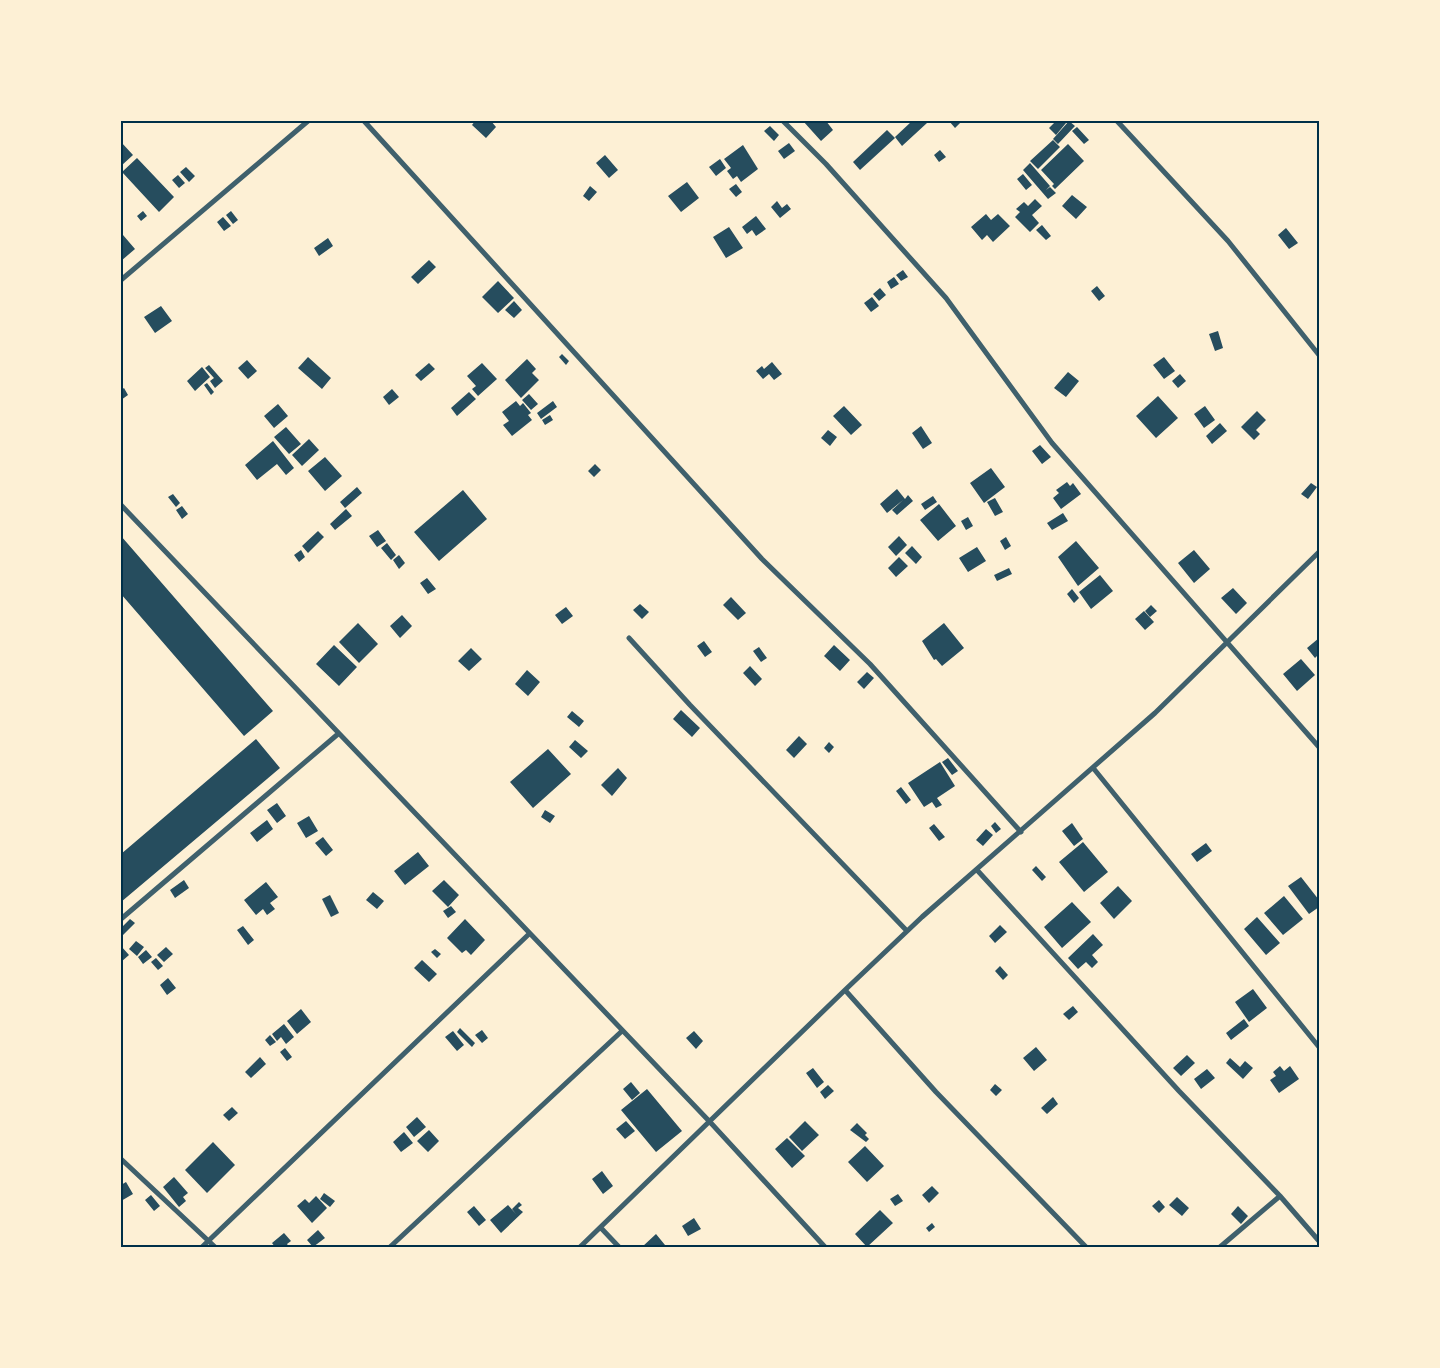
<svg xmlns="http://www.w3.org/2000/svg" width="1440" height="1368" font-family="Commissioner,sans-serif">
  <rect width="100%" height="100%" fill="#fdf0d5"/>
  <!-- building -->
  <path fill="#264d5e" d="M475 121H491L496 127 486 138 472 125Z
    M803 121H826L833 130 821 141Z
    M912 121 927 123 902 146 895 137Z
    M949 121H962L955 128Z
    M1056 121 1066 123 1056 135 1049 128Z
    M1069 121 1075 126 1058 144 1053 139Z
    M770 126 779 135 774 141 764 131Z
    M1077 127 1089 140 1084 144 1072 131Z
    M887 130 895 138 860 170 853 162Z
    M1053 140 1060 147 1038 169 1030 161Z
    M121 142 133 155 121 166Z
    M789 143 795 151 784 159 778 151Z
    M1068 144 1084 161 1055 189 1052 186 1054 184 1041 170Z
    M743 145 758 169 741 182 737 176 733 179 727 171 731 168 724 159Z
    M940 150 946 157 939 162 934 155Z
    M605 155 618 170 609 178 596 163Z
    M137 158 174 197 159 212 122 172Z
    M720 159 726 168 716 176 709 167Z
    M1030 163 1050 186 1046 190 1050 187 1056 193 1048 199 1023 170Z
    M186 167 195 176 189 182 180 172Z
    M1023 174 1032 185 1026 190 1017 179Z
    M178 175 185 183 179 188 172 180Z
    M687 182 699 198 681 212 668 196Z
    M736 184 742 192 736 197 729 189Z
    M590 186 597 192 589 201 583 196Z
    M1072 195 1087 207 1076 219 1062 206Z
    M1035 199 1042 206 1032 215 1039 223 1030 232 1015 217 1020 212 1016 209 1024 202 1028 206Z
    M777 201 782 208 787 204 791 209 780 218 771 207Z
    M143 211 147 216 141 221 137 216Z
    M231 211 238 220 233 224 226 215Z
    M986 214 991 220 998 214 1010 226 993 242 987 235 982 240 971 227Z
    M756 216 766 229 756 236 752 230 747 234 742 227Z
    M223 217 231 226 224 231 217 222Z
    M1042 225 1051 236 1046 240 1036 230Z
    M729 227 743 248 726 258 713 237Z
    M1286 228 1298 243 1289 249 1278 235Z
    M123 235 135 249 121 261V237Z
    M328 238 333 246 319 256 314 248Z
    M429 260 436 267 418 284 411 277Z
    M903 270 908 277 901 281 896 275Z
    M894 277 899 284 891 289 887 282Z
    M498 281 514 298 498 313 482 297Z
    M1097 286 1105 296 1099 301 1091 291Z
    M880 288 886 295 879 301 873 294Z
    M872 297 879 306 871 312 864 303Z
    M514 301 522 310 514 318 505 310Z
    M161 306 172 321 155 333 144 317Z
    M1218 331 1223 348 1215 351 1209 334Z
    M562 354 569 361 566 365 559 357Z
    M308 357 331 378 322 389 298 368Z
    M1164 357 1175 371 1164 379 1153 365Z
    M527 359 536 369 532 373 539 380 521 398 505 380Z
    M247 360 257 371 248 379 238 368Z
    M772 362 782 374 774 380 769 374 763 379 756 371 762 366 764 369Z
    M429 363 435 369 421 381 415 375Z
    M482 363 497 379 478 396 472 389 476 386 467 376Z
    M209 365 223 381 215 388 210 381 214 378 205 368Z
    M202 367 210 377 195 391 187 381Z
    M1068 372 1079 381 1066 397 1054 388Z
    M1180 374 1186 381 1178 388 1172 381Z
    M207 383 214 392 211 395 204 385Z
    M124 388 128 395 121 400V390Z
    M392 389 399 397 389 405 383 397Z
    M469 392 476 399 457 416 451 408Z
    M529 394 538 404 531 410 522 400Z
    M1158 396 1178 418 1156 438 1136 416Z
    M516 401 520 406 523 403 531 413 528 415 532 420 512 436 503 425 509 421 502 412Z
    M553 401 557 407 541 419 537 413Z
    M278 404 288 416 274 428 264 416Z
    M844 406 862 425 851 435 833 416Z
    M1205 406 1215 420 1204 428 1194 414Z
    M1257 411 1266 420 1256 430 1260 434 1254 440 1241 427Z
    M550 415 553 420 545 425 542 420Z
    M1220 423 1227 431 1212 444 1206 436Z
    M921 426 932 443 923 449 912 433Z
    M286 427 301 444 289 454 274 437Z
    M828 430 837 437 830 446 821 438Z
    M309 439 319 450 302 466 292 455Z
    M273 441 294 468 286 475 277 464 257 480 245 465Z
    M1040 445 1051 457 1042 464 1032 451Z
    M325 457 342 476 325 491 308 471Z
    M595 464 601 470 594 477 588 471Z
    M991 468 1005 487 984 503 970 483Z
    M1067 482 1070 486 1073 483 1081 494 1061 509 1053 498 1059 493 1056 490Z
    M1311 483 1317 487 1308 499 1301 494Z
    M357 487 362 493 345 508 340 502Z
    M897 489 905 499 908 495 913 501 897 515 892 510 903 500 887 513 880 504Z
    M463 490 487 519 439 561 414 532Z
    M173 494 180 503 176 507 168 497Z
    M933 496 937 502 925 510 921 504Z
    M995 498 1003 512 995 516 987 502Z
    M939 504 956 526 938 541 920 520Z
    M182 506 188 514 182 519 176 510Z
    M346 509 352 516 335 530 330 524Z
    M1063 513 1068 521 1052 530 1047 523Z
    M968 517 973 526 966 530 961 521Z
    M378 530 386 541 377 547 369 536Z
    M318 531 324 537 308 553 302 546Z
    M121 536 273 711 244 736 121 594Z
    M899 536 907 545 896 556 888 547Z
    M1006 537 1011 546 1005 550 1000 541Z
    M1076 541 1099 568 1078 586 1058 557Z
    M387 543 396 555 391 560 381 548Z
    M912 546 922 557 916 564 905 553Z
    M977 547 986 561 968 572 959 558Z
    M301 550 305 557 299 562 294 555Z
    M1194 550 1210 569 1194 583 1178 563Z
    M399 555 405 563 399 569 393 560Z
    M899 557 908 566 896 577 888 568Z
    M1009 568 1012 574 997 581 994 575Z
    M1100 575 1113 591 1091 609 1079 592Z
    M427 578 436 589 428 594 420 583Z
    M1233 588 1247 603 1236 614 1221 598Z
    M1072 589 1079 598 1074 603 1067 594Z
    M731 597 746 613 738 620 723 605Z
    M640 604 649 612 642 619 633 610Z
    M1151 605 1157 611 1150 617 1145 611Z
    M566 607 573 616 562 624 555 615Z
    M1144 611 1154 622 1145 630 1135 619Z
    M402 615 412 626 400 638 390 626Z
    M358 623 378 644 359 663 339 642Z
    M944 623 964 648 942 666 936 659 934 660 922 641Z
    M1319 638V654L1315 658 1307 648Z
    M704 641 712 652 705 657 697 646Z
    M334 645 357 667 339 686 316 664Z
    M834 645 850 660 840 671 824 656Z
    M759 647 767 658 761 662 753 651Z
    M471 648 482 659 469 671 458 661Z
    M1301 659 1315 675 1297 691 1283 674Z
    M750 666 762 679 755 686 743 673Z
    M527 670 540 682 528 696 515 684Z
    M867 672 874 678 864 689 857 682Z
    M681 710 700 728 692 737 673 719Z
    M572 711 584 721 579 727 567 717Z
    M799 736 807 744 794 758 786 750Z
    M256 739 280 768 121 902V854Z
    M575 740 588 751 581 758 569 747Z
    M829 742 834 747 829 753 824 748Z
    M548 749 571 774 533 808 510 782Z
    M948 758 958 771 952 775 942 762Z
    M940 762 955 786 937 798 942 805 936 808 932 802 924 807 908 783Z
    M618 768 627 778 612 796 601 785Z
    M901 787 911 800 906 804 896 791Z
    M277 803 286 816 277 823 267 810Z
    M545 810 555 816 550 823 541 817Z
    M309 816 318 831 306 838 297 823Z
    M267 820 273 829 257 842 250 833Z
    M995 822 1001 829 996 833 991 826Z
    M1072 823 1083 839 1074 846 1062 831Z
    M934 824 945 837 939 841 929 828Z
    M986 829 993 835 983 846 976 840Z
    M323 837 333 850 326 856 315 843Z
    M1083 842 1108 872 1084 892 1059 862Z
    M1206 843 1212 851 1197 862 1191 854Z
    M418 852 429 866 405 885 394 871Z
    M1036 866 1046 877 1042 881 1032 870Z
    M1301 877 1319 900V907L1309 914 1288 886Z
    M184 880 189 888 175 898 170 890Z
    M444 880 459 895 448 907 432 891Z
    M266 882 278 897 270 903 275 909 267 915 263 909 256 915 244 900Z
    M1118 886 1132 901 1114 919 1100 903Z
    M373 892 384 901 377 909 366 900Z
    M330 895 339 913 331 917 322 899Z
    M1284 896 1303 919 1283 935 1264 913Z
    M1072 902 1091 922 1062 948 1044 927Z
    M451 906 456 912 448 918 443 911Z
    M1257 917 1280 943 1266 955 1244 929Z
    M130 919 135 923 121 937V928Z
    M465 919 485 940 471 955 466 950 462 953 447 938Z
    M1000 925 1007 932 995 943 989 936Z
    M243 926 254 940 248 945 237 930Z
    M1093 934 1103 945 1092 955 1098 962 1092 968 1086 962 1078 969 1068 958Z
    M136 941 144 947 137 956 129 949Z
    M121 946 129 955 121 962Z
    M166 947 173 954 164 962 157 955Z
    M435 949 441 954 437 958 431 952Z
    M146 950 152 957 143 964 138 957Z
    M156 958 163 966 158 970 151 962Z
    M422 960 437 974 429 982 414 968Z
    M1000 966 1008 975 1003 980 995 971Z
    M168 978 176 988 167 995 160 985Z
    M1253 989 1267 1008 1249 1022 1235 1002Z
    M1073 1006 1078 1012 1069 1020 1063 1014Z
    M301 1009 311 1022 297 1034 287 1021Z
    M1244 1019 1249 1026 1231 1040 1226 1033Z
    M284 1024 294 1037 286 1044 281 1037 277 1041 272 1034Z
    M460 1028 475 1043 472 1047 457 1032Z
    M482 1030 488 1038 482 1043 475 1035Z
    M453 1031 464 1045 457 1051 445 1037Z
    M694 1031 703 1041 696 1049 686 1038Z
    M270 1035 276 1042 270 1046 265 1040Z
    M1036 1047 1047 1060 1034 1071 1023 1058Z
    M285 1048 292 1057 287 1061 280 1052Z
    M1187 1055 1195 1063 1181 1076 1173 1068Z
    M260 1057 266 1064 251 1078 245 1072Z
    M1230 1058 1240 1067 1245 1061 1253 1068 1243 1079 1226 1063Z
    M1280 1066 1284 1071 1290 1066 1299 1079 1279 1093 1270 1080 1276 1076 1273 1072Z
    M813 1068 824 1082 817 1088 806 1073Z
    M1207 1069 1215 1078 1201 1089 1194 1079Z
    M631 1082 640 1093 632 1100 623 1089Z
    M995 1084 1002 1090 996 1096 990 1090Z
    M828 1085 834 1091 825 1099 820 1092Z
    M647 1089 682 1131 656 1152 621 1110Z
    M1053 1097 1058 1104 1047 1114 1041 1108Z
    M232 1107 238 1113 229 1121 223 1115Z
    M417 1117 426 1127 414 1137 406 1127Z
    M626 1121 635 1131 625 1139 616 1129Z
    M805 1121 819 1135 802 1151 789 1137Z
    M857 1123 867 1133 865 1135 869 1139 866 1142 850 1130Z
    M429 1130 439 1141 428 1152 417 1141Z
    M404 1132 413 1143 401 1152 393 1142Z
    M787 1138 805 1156 792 1168 775 1149Z
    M213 1142 235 1165 207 1193 185 1170Z
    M865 1146 884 1166 867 1182 848 1162Z
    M602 1171 613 1186 603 1194 592 1179Z
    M174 1177 188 1193 183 1197 186 1201 179 1207 163 1187Z
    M126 1182 133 1194 121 1201V1185Z
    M932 1186 939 1193 929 1203 922 1195Z
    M324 1193 335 1201 330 1207 320 1199Z
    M898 1194 903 1201 895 1206 890 1199Z
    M151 1195 160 1206 154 1211 145 1200Z
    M316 1196 327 1208 312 1223 297 1206 305 1199 309 1203Z
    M1177 1197 1189 1208 1182 1216 1169 1205Z
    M1159 1200 1165 1207 1159 1213 1152 1206Z
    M519 1202 522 1205 518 1208 523 1212 501 1233 490 1220 508 1205 516 1214 512 1209Z
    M474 1206 486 1220 479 1226 467 1212Z
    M1238 1206 1248 1216 1241 1224 1231 1214Z
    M880 1210 893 1223 867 1247 855 1234Z
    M694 1218 701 1229 688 1236 682 1226Z
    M932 1223 935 1227 929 1232 926 1228Z
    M318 1230 325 1238 313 1247 307 1240Z
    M284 1233 291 1241 287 1244 289 1247H275L272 1243Z
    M656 1234 665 1245 642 1247Z"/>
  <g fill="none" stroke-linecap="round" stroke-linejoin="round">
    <!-- minor -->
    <path stroke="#3f606c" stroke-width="5" d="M364 121 762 559 870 664 1021 832
      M783 121 826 164 946 298 1052 443 1319 747
      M1117 121 1228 241 1319 355
      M121 280 308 121
      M121 505 710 1122 825 1247
      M629 638 690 705 907 931
      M1094 769 1319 1047
      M977 870 1179 1091 1280 1196 1319 1241
      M121 919 338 734
      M845 990 936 1092 1086 1247
      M121 1159 215 1247
      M601 1228 619 1247
      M202 1247 529 934
      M390 1247 622 1031
      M580 1247 845 990 922 917 1155 713 1319 552
      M1220 1247 1280 1196"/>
  </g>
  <!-- border -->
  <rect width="1440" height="1368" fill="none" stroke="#fdf0d5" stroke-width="245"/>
  <rect x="122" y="122" width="1196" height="1124" fill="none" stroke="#003049" stroke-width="2"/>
</svg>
